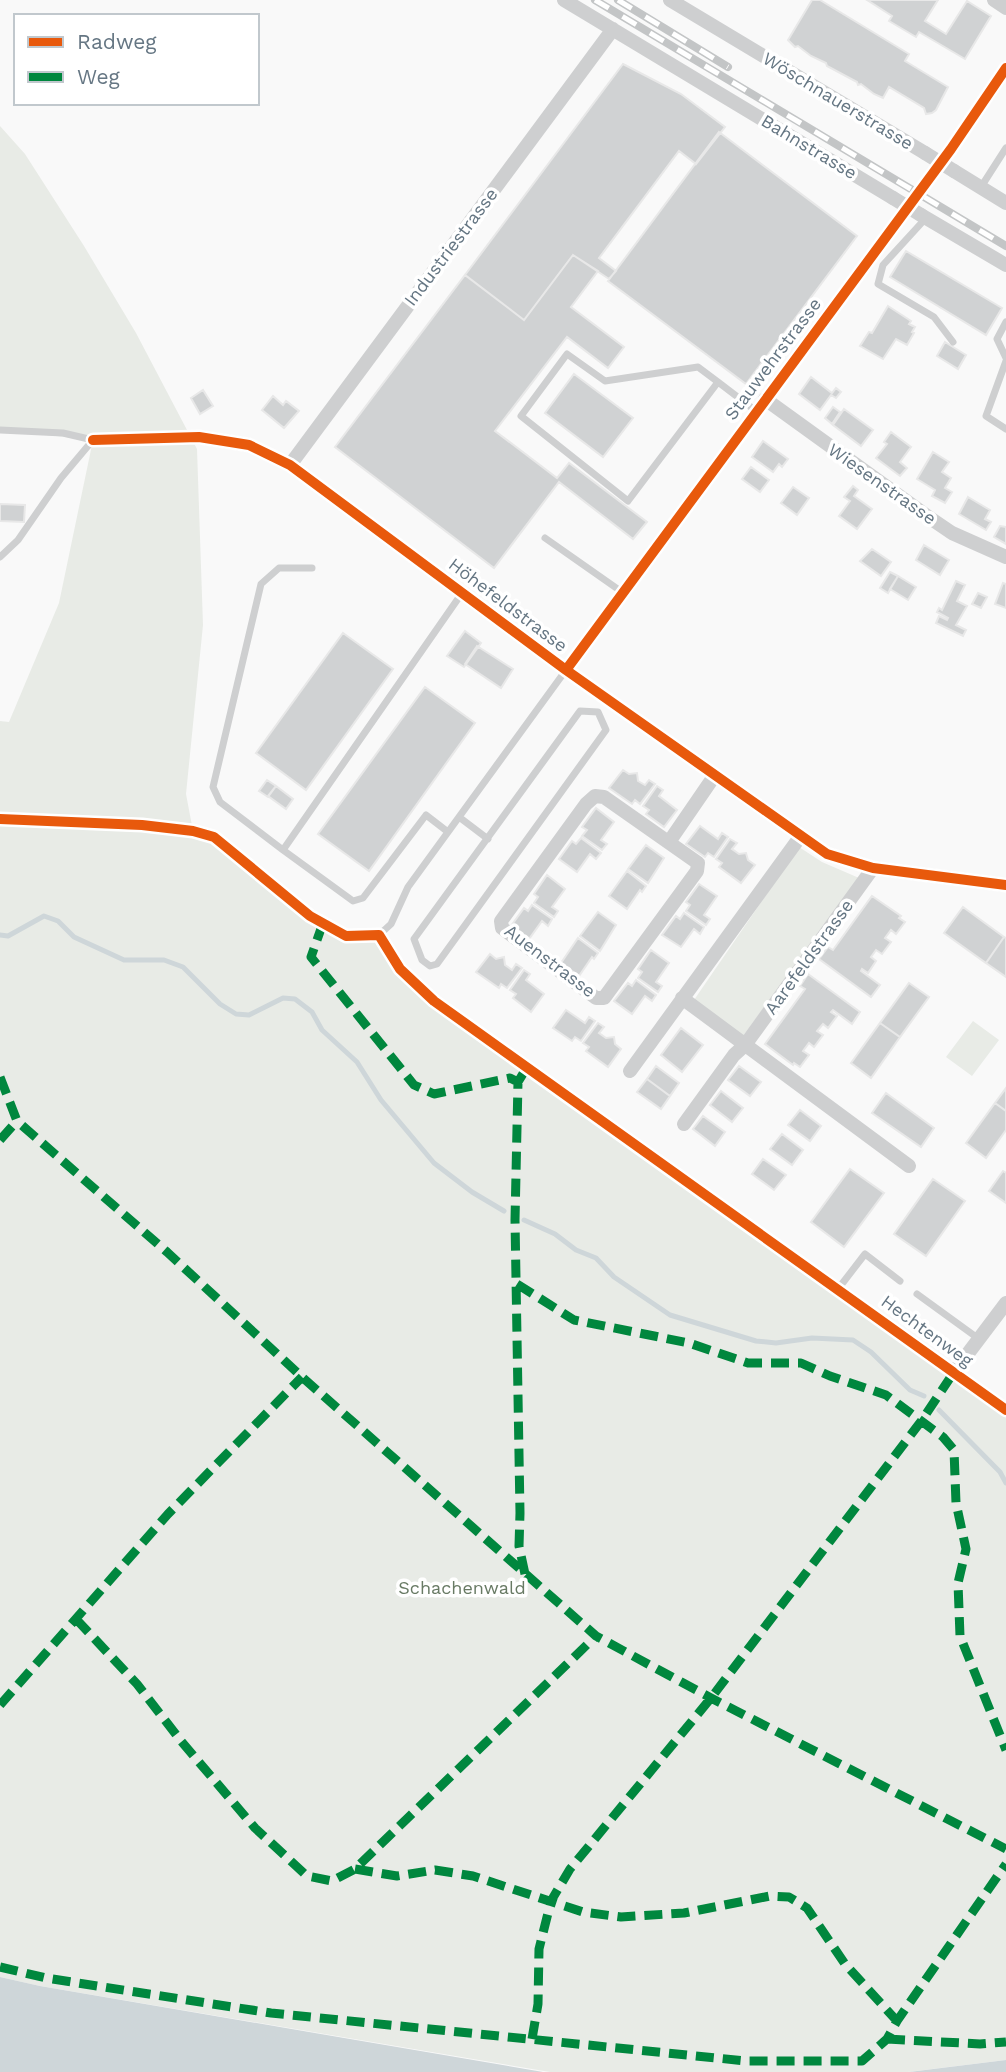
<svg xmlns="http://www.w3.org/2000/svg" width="1006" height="2072" font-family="'Work Sans',sans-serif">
  <rect width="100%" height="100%" fill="#f9f9f9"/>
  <!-- green -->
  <path fill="#e8ebe6" d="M0 126 25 154 84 246 136 333 197 449 203 625 186 794 193 831 214 837 310 916 346 936 379 935C394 960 412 982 434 1001L1006 1410V2060L908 2072H550L40 1986 0 1977V721L9 722 59 603 93 440 0 430Z
    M799 847 822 862 859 878 743 1036 694 1000Z
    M973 1021 999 1040 972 1076 946 1057Z"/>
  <!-- water -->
  <path fill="#ced6d9" d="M0 1977 40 1986 543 2072H0Z
    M1006 2060V2072H909Z"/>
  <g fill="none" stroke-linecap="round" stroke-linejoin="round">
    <!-- stream -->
    <path stroke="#ced6d9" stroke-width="5" d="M0 935 8 936 44 916 58 921 74 937 124 960H164L183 967 220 1004 236 1014 249 1015 283 998 295 999 312 1012 322 1030 357 1062 381 1100 434 1163 472 1192 504 1211
      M524 1220 555 1234 576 1250 596 1258 614 1277 670 1315 756 1341 776 1343 812 1338 853 1340 871 1352 910 1390 924 1396
      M939 1410 1000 1472 1006 1483"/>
  </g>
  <!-- building -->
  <path fill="#d0d2d3" stroke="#e8e8e8" stroke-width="2" d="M812 0H820L909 54 905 61 948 87 936 110 932 113 926 114 924 108 889 87 883 98 874 94 861 84 858 85 857 82 827 66 826 63 811 56 798 46 795 47 788 40Z
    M867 0H938L925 21 946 34 967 1 991 16 965 59 919 32 916 37 889 21 892 16Z
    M623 64 681 94 725 127 696 164 679 151 599 258 616 271 609 279 573 255 524 320 465 275Z
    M719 132 857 236 746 384 608 281Z
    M906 251 1002 308 986 335 890 277Z
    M573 255 598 271 571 307 624 347 608 368 567 337 495 431 557 478 569 463 647 522 633 539 559 482 494 568 335 447 465 275 524 320Z
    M888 306 911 321 909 324 915 327 912 332 914 333 907 345 896 339 883 359 860 346 869 332 872 333Z
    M945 342 966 355 958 369 937 356Z
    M574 374 633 418 603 457 545 413Z
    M811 377 832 393 836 388 841 392 836 398 831 395 820 410 799 394Z
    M203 390 213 406 200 414 191 398Z
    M273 396 283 405 286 401 299 411 284 428 262 410Z
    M833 407 840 412 832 424 825 418Z
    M844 409 873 430 861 446 833 425Z
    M891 432 911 447 900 462 907 468 900 476 876 458 887 444 884 442Z
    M763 441 788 459 782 467 779 464 773 472 752 457Z
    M933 452 949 462 942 472 951 478 945 488 952 492 945 503 932 496 935 490 917 479Z
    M751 467 769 480 760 492 742 479Z
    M853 486 858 490 854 496 872 509 857 529 839 516 850 501 844 497Z
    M793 487 809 498 797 515 781 503Z
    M968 497 990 510 985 519 991 522 986 530 959 514Z
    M0 504 25 505 24 522 0 521Z
    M1000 526 1006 527V544L994 537Z
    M924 545 949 560 940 575 916 560Z
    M872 549 891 562 881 576 860 561Z
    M890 572 898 576 888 593 880 588Z
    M898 576 916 587 908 600 890 589Z
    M956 581 965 585 957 601 967 606 956 625 966 630 963 636 936 623 939 616 947 620 948 618 937 612 939 608 942 610Z
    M1003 583 1006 584V608L995 604Z
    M978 593 987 597 981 608 972 604Z
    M465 631 481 643 464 667 447 656Z
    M343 633 393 669 306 790 256 753Z
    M477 646 513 669 501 688 465 664Z
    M425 687 475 723 369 871 318 834Z
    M623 770 629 774 637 773 638 781 645 785 649 780 655 784 640 804 635 800 632 804 609 788Z
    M267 780 276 786 268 797 259 791Z
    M276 786 293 799 286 809 268 796Z
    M657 786 663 790 659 796 677 810 664 827 646 814 649 810 643 806Z
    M596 808 614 822 601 840 607 844 602 850 582 836 587 830 582 827Z
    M700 826 718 839 722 833 728 837 714 857 708 853 705 857 686 844Z
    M581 838 601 853 596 859 590 854 577 872 559 859 572 841 576 844Z
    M730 839 737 843 732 849 739 854 746 853 748 860 755 865 741 883 719 867 722 863 716 859Z
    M646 845 664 858 648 883 628 869Z
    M627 871 646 886 642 892 640 890 627 909 609 896Z
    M547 875 565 889 552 907 558 911 554 917 534 903 538 897 534 894Z
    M699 884 717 896 704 915 710 919 706 925 686 911 690 905 686 902Z
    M872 896 901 916 899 918 905 922 896 934 891 930 885 938 891 942 882 954 876 950 871 957 876 961 868 973 862 969 861 971 880 985 871 997 819 959 828 947 833 950Z
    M532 905 552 919 548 926 542 921 529 939 511 926 524 908 528 911Z
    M963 907 1004 937 986 963 944 933Z
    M598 912 616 925 600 951 580 936Z
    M684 913 704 927 700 934 694 929 681 947 662 935 676 916 680 919Z
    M1004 937 1006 938V977L986 963Z
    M578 938 598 953 594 959 592 957 579 976 561 963Z
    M651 950 669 963 656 982 662 986 658 992 638 978 642 972 638 969Z
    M490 954 496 959 504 957 505 965 512 970 516 964 522 968 507 988 501 984 499 988 476 972Z
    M524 970 530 974 526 980 544 994 531 1012 513 998 516 994 510 990Z
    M808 974 860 1012 852 1024 833 1010 831 1012 837 1016 828 1028 823 1024 817 1031 823 1035 814 1047 809 1043 803 1051 809 1055 800 1067 794 1063 793 1065 765 1044 805 989 800 986Z
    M636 980 656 995 652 1001 645 996 632 1014 614 1001 628 983 632 986Z
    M909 983 929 997 900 1037 880 1023Z
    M566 1010 585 1023 589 1017 595 1021 581 1041 575 1037 572 1041 553 1028Z
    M598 1023 604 1027 599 1033 606 1038 614 1037 615 1044 621 1049 608 1067 586 1051 589 1047 583 1043Z
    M880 1023 900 1037 871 1078 851 1063Z
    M681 1028 703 1045 682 1072 661 1055Z
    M656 1066 679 1083 670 1096 647 1079Z
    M739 1066 761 1082 750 1096 728 1080Z
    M647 1079 670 1096 661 1109 637 1092Z
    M1006 1088V1111L995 1103Z
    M721 1091 743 1108 732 1122 710 1105Z
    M886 1093 934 1128 921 1147 872 1113Z
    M995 1103 1006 1111V1130L986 1158 966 1143Z
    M800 1110 821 1126 810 1141 788 1125Z
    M703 1116 725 1132 715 1146 693 1129Z
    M782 1134 803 1150 792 1165 770 1149Z
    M763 1159 786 1175 774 1190 752 1174Z
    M850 1169 884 1193 844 1247 811 1222Z
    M1003 1171 1006 1173V1203L989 1191Z
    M933 1179 965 1201 926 1256 894 1234Z"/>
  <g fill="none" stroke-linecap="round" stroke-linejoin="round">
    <!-- service -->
    <path stroke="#cecfd0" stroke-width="7" d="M981 187 1006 148
      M926 218 883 265 878 284 934 317 953 342
      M1006 322 997 339 1006 358
      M1006 361 986 416 1006 429
      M718 382 698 367 605 381 567 354 521 416 628 501 718 382 756 411
      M0 430 63 433 93 440 61 478 18 540 0 557
      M545 538 622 592
      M580 711 598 712 606 730 437 964 430 966 422 960 414 939Z
      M459 817 488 839
      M193 831 214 837 310 916 346 936 379 935 391 924 408 887 566 670
      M448 832 426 815 363 898 353 901 283 850 462 593
      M283 850 220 802 213 787 261 584 279 568H312
      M379 935 400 969 420 988
      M838 1289 865 1254 900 1281
      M917 1294 979 1339"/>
    <!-- minor -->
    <path stroke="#cecfd0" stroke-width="14" d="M564 0 893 198
      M670 0 925 153
      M994 0 1006 8
      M954 171 1006 203
      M921 215 1006 265
      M765 399 927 516 952 533 1006 557
      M93 440 199 437 249 445 290 465 566 670 827 854 873 868 1006 885
      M290 465 613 29
      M566 670 951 149 1006 68
      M595 796 604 797 698 863 697 871 604 998H596L502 928 501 921 586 804Z
      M669 842 715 775
      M682 998 909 1166
      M630 1071 800 837
      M684 1124 734 1055 745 1045 873 868
      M827 1282 1006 1410
      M954 1372 1006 1303"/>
    <!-- rail casing -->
    <g stroke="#c3c5c6" stroke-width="8">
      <path id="rail" d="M595 0 1006 246
        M618 0 728 67"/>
    </g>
    <!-- rail -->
    <use href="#rail" stroke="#fff" stroke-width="5" stroke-dasharray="16" stroke-linecap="butt"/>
    <!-- minor-bridge -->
    <path stroke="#cecfd0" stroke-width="14" d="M925 153 954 171
      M893 198 921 215"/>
    <!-- quiet -->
    <path stroke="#00873e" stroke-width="9" stroke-dasharray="18 9" stroke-linecap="butt" d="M323 923 311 957 414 1085 434 1094 510 1078 518 1082
      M0 1077 17 1121 167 1252 302 1377 596 1636 711 1698 1006 1849
      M0 1140 17 1121
      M517 1284 574 1320 689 1343 748 1363H801L830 1376 886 1395 943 1437 954 1450 956 1503 966 1549 958 1583 960 1636 1006 1750
      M525 1574 519 1546 520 1513 515 1220 518 1082 527 1067
      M76 1619 137 1684 181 1741 255 1828 307 1876 332 1881 355 1869 596 1636
      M0 1705 168 1514 302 1377
      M355 1869 397 1876 435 1870 473 1876 583 1912 621 1917 684 1913 770 1896 789 1897 807 1908 845 1964 897 2021
      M0 1967 46 1978 271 2013 746 2061H862L887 2039 897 2021 1006 1864
      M532 2039 538 2004 539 1949 551 1901 570 1869 711 1698 922 1420 954 1372
      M887 2039 980 2044 1006 2042"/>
    <!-- cycleway casing -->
    <g stroke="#fff" stroke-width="15">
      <path id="cycleway" d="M93 440 199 437 249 445 290 465 566 670 827 854 873 868 1006 885
        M566 670 951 149 1006 68
        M0 819 142 825 193 831 214 837 310 916 346 936 379 935 400 969 434 1001 1006 1410"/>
    </g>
    <!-- cycleway -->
    <use href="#cycleway" stroke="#e8590c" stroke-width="10"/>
  </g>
  <g text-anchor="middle" stroke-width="7" stroke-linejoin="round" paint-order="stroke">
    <!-- street labels -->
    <g font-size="18" fill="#657683" stroke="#fff">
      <text transform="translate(838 101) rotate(31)" y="6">Wöschnauerstrasse</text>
      <text transform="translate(809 147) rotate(31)" y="6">Bahnstrasse</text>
      <text transform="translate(451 247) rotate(-53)" y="6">Industriestrasse</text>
      <text transform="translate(773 359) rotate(-53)" y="6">Stauwehrstrasse</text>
      <text transform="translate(882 484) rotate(35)" y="6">Wiesenstrasse</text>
      <text transform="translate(508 605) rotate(37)" y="6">Höhefeldstrasse</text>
      <text transform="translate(809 957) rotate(-54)" y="6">Aarefeldstrasse</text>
      <text transform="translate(550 961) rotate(37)" y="6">Auenstrasse</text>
      <text transform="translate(927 1331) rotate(36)" y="6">Hechtenweg</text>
    </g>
    <!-- park labels -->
    <g font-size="18" fill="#687a64" stroke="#fff">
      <text x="462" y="1594">Schachenwald</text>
    </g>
  </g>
  <!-- legend -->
  <rect x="14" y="14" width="245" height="91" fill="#ffffff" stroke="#c1c8cd" stroke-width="2"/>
  <rect x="28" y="37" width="35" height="10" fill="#e8590c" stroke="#c1c8cd" stroke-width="2"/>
  <text x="77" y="49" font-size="21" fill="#657683">Radweg</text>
  <rect x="28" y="72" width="35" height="10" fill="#00873e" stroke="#c1c8cd" stroke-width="2"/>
  <text x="77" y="84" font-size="21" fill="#657683">Weg</text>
</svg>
